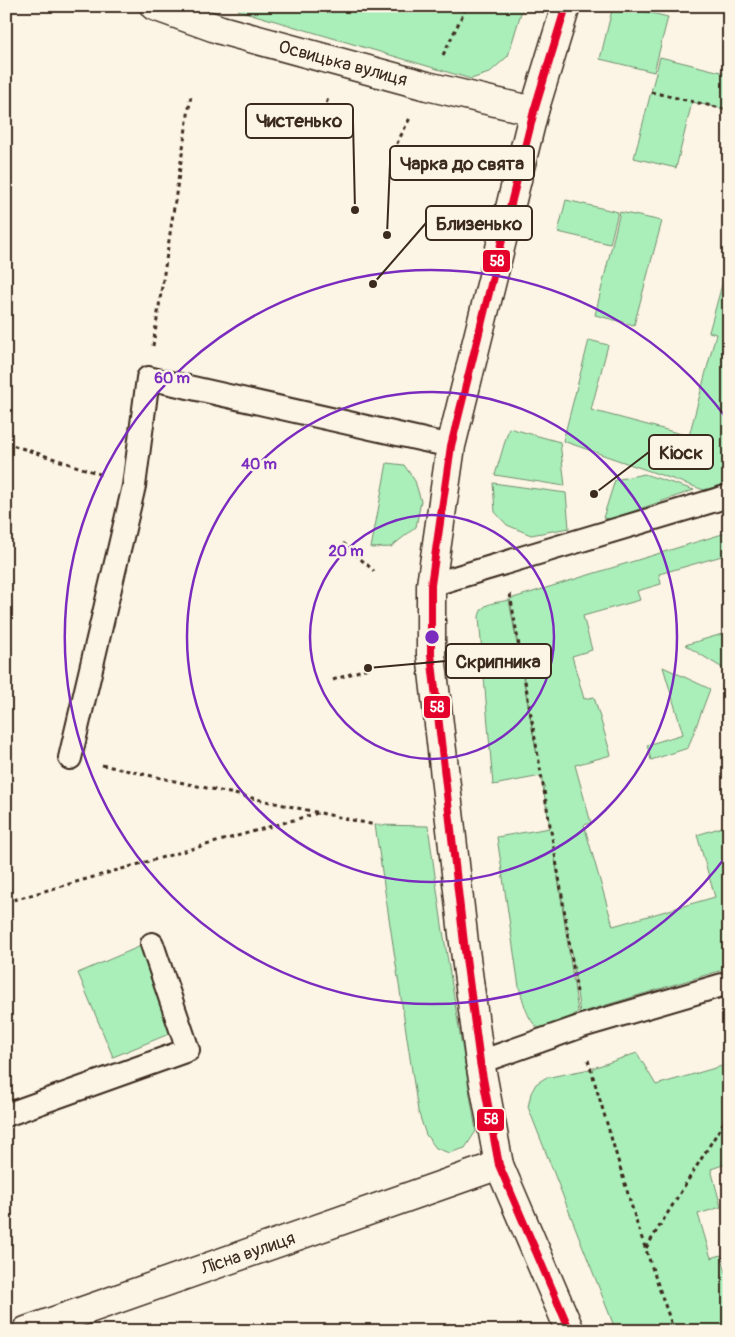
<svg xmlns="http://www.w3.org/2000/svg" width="735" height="1337" font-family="Pangolin,sans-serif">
  <rect width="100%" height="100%" fill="#fcf5e5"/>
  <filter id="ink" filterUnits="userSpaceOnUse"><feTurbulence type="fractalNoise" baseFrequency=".02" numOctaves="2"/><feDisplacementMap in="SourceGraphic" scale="10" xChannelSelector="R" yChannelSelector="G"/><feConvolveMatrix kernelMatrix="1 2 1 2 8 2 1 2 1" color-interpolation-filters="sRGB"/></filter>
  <g filter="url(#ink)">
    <!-- green -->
    <path fill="#aaefba" stroke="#728c6c" d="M241 6H523L508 56 489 73 471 79 238 10Z
      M613 6H623L668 17 654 72 600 59Z
      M660 57 729 74V110L692 102 676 168 634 158Z
      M566 200 618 212 610 244 558 232Z
      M620 212 662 221 634 325 595 315Z
      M729 259V483L704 490 563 441 589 340 608 345 591 410 689 436 716 334 709 332Z
      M509 428 560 442 565 486 495 475Z
      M387 463 404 465 415 481 421 501 416 527 391 547 371 548Z
      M644 474 694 490 611 519 603 518 615 480Z
      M493 483 566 493 569 528 531 535 507 525 495 512Z
      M729 532V554L659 574 661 584 637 591 640 600 583 616 592 650 572 656 584 699 594 697 611 755 575 765 591 823 584 825 613 926 715 897 697 835 729 825V968L580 1013 572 957 555 858 578 1012C571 1017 555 1029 547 1030 529 1032 523 999 519 987L497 837 550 828 541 776 493 785 479 617C481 602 496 603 509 600L537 755 510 599Z
      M729 632V672L685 645Z
      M663 667 710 689 688 748 651 760 647 745 683 734Z
      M375 825 428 826 442 925 476 1131 465 1148 449 1153 436 1148 426 1135 418 1111Z
      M141 946 176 1031 113 1057 78 973Z
      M637 1053 656 1085 729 1064V1163L711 1169 721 1207 698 1214 711 1258 721 1255 729 1282V1331H616L528 1107 531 1093 536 1084 545 1078 590 1069Z"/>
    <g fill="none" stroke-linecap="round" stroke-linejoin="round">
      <!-- lane casing -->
      <g stroke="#3b2a1e" stroke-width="26">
        <path id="lane" d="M431 585 729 496
          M70 758 134 486 148 378 451 446
          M480 1062 582 1026 729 983
          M6 1115 188 1050 152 944"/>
      </g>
      <!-- street casing -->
      <g stroke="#3b2a1e" stroke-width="31">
        <path id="street" d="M154 6 221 30 427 86 534 111
          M26 1331 499 1165"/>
      </g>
      <!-- secondary casing -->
      <g stroke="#3b2a1e" stroke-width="31">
        <path id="secondary" d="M566 6 534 111 451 446 431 585V654L464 943 480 1062 499 1165 570 1331"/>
      </g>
      <!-- path -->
      <path stroke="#3b2a1e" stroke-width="3" stroke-dasharray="4 4" stroke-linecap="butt" d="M443 55 467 6
        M651 92 729 110
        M315 133 329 96
        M393 151 410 118
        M153 346 191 95
        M6 443 103 475
        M343 543 374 571
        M510 594 561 889 577 992
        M333 680 368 668
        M102 765 375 825
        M6 902 318 813
        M588 1060 637 1224 674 1331
        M646 1248 729 1114"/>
      <!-- lane -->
      <use href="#lane" stroke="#fcf5e5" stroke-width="22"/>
      <!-- street -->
      <use href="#street" stroke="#fcf5e5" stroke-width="28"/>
      <!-- secondary -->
      <use href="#secondary" stroke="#fcf5e5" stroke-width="28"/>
      <!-- bus-1 casing -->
      <g stroke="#fcf5e5" stroke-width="11">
        <path id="bus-1" d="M566 6 534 111 451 446 431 585V654L464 943 480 1062 499 1165 570 1331"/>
      </g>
      <!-- bus-1 -->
      <use href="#bus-1" stroke="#e4002b" stroke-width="8"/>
    </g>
  </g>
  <!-- distance rings -->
  <g fill="none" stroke="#7b2cbf" stroke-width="2.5">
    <circle cx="432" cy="637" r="122"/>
    <circle cx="432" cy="637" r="245"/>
    <path d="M727 855A367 367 0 1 1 727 419"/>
  </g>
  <g text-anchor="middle" stroke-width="5" stroke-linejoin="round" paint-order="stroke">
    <!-- street labels -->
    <g font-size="18" fill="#3b2a1e" stroke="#fcf5e5">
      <text transform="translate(343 63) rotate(15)" y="6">Освицька вулиця</text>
      <text transform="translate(248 1253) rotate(-19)" y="6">Лісна вулиця</text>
    </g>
  </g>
  <circle cx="432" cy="637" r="8" fill="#7b2cbf" stroke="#fcf5e5" stroke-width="2.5"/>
  <g font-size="15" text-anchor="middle" font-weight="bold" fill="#7b2cbf" stroke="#fcf5e5" stroke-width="5" stroke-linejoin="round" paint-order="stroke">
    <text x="172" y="383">60 m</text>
    <text x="259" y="469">40 m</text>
    <text x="346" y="556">20 m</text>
  </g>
  <!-- callouts -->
  <path fill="none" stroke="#3b2a1e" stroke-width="2" d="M355 210L353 121M387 235L390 163M373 284L426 223M594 494L649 452M368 668L446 661"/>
  <g fill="#3b2a1e" stroke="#fcf5e5" stroke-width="2">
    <circle cx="355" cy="210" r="5"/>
    <circle cx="387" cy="235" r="5"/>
    <circle cx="373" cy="284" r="5"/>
    <circle cx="594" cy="494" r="5"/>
    <circle cx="368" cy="668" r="5"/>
  </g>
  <g fill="#fcf5e5" stroke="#3b2a1e" stroke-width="2">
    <rect x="246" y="104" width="107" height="34" rx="5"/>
    <rect x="390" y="146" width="144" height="34" rx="5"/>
    <rect x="426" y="206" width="106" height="34" rx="5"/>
    <rect x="649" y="435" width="64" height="34" rx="5"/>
    <rect x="446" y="644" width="105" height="34" rx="5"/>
  </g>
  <g font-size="19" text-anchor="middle" font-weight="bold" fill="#3b2a1e">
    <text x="299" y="127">Чистенько</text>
    <text x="462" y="170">Чарка до свята</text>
    <text x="479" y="230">Близенько</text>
    <text x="681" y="459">Кіоск</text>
    <text x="498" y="668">Скрипника</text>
  </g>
  <g stroke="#fcf5e5" stroke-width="2">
    <rect x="482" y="249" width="29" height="24" rx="5" fill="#e4002b"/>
    <rect x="423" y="695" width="28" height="24" rx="5" fill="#e4002b"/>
    <rect x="476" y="1108" width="29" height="24" rx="5" fill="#e4002b"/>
  </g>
  <g font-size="14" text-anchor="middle" font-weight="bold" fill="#fff">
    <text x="497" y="266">58</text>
    <text x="437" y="712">58</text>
    <text x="491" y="1124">58</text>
  </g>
  <!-- margin -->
  <rect width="735" height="1337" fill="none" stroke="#fcf5e5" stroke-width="25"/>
  <rect x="12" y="12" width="710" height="1312" fill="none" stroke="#3b2a1e" stroke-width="2" filter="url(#ink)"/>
</svg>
